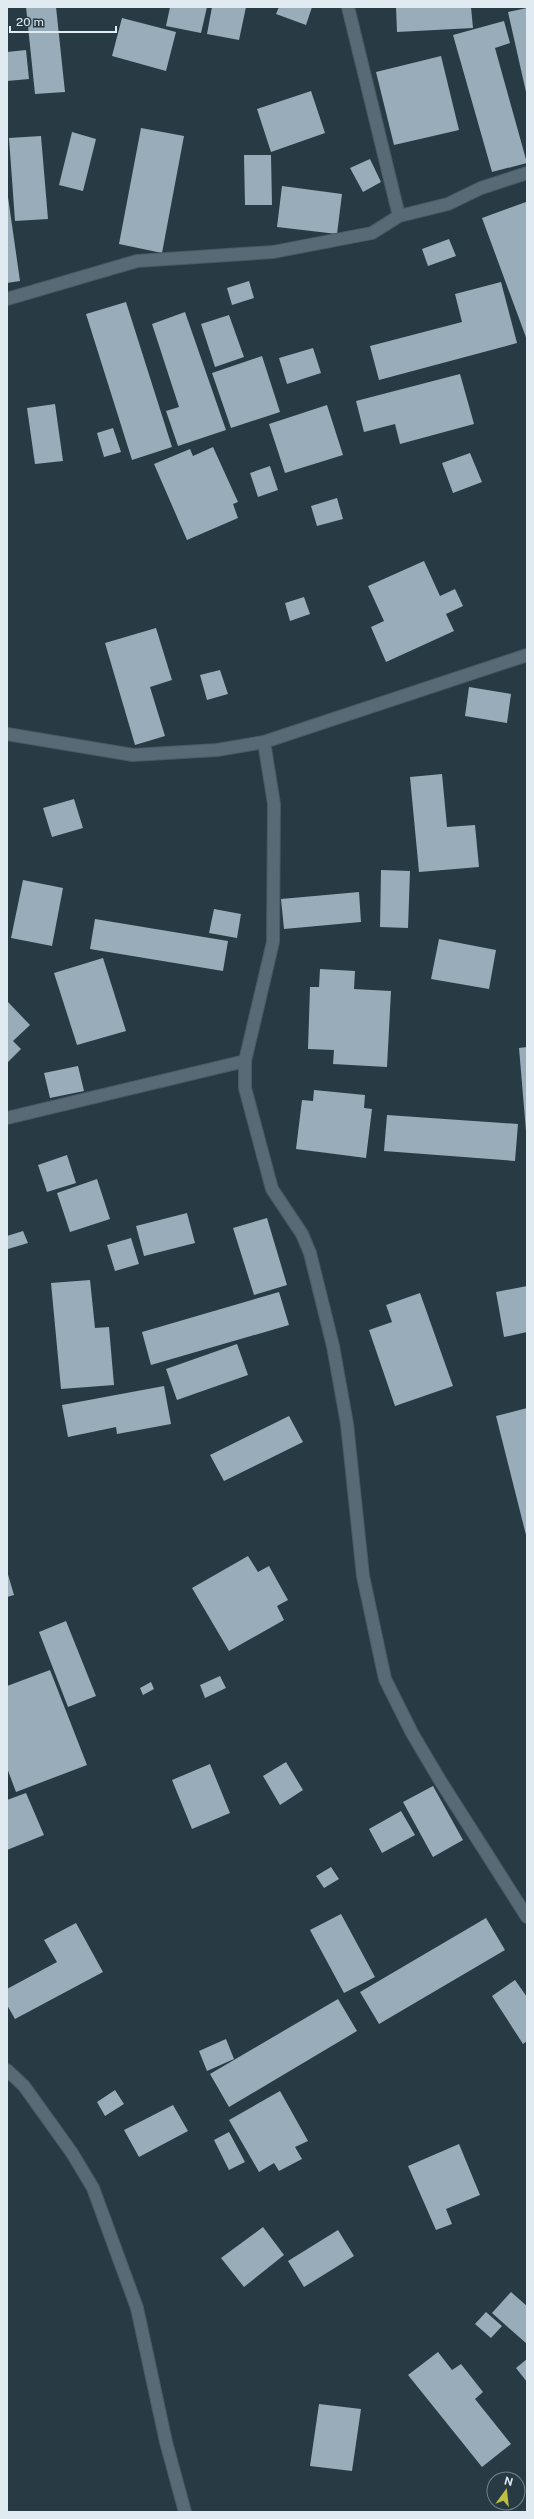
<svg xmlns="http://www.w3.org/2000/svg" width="534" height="2519" font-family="'Public Sans',sans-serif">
  <rect width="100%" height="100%" fill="#283a44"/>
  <!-- building -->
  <path fill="#98acb9" d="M26 7H56L65 92 35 94Z
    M170 7H207L201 33 166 26Z
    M212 7H246L239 40 207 34Z
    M279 7H312L306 25 276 14Z
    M396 7H471L473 28 397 32Z
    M527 8V92H526L508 12Z
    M122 18 176 32 166 71 112 56Z
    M504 21 510 43 495 48 527 163 492 172 453 35Z
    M26 50 29 79 7 81V52Z
    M441 56 459 130 394 145 376 72Z
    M311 91 325 133 271 152 257 109Z
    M141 128 184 136 162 253 119 244Z
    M72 132 96 139 83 191 59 185Z
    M41 136 48 219 15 221 9 138Z
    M244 155H271L272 205H245Z
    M370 159 381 182 363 192 350 168Z
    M282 186 342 194 337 234 277 227Z
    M7 190 20 281 7 283Z
    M526 202 527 205V340L482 218Z
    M449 239 456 256 428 266 422 249Z
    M249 281 254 298 232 305 227 288Z
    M501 282 517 343 379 380 370 346 462 322 455 294Z
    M126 302 172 447 132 460 86 314Z
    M185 312 226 430 178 446 166 411 179 407 152 324Z
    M229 315 244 357 215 367 201 324Z
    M313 348 321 373 287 384 279 358Z
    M262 356 280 412 231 428 212 373Z
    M460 374 474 424 400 444 395 424 364 432 356 401Z
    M55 404 63 461 35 464 27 408Z
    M327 405 343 455 285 473 269 424Z
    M113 428 121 452 104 457 97 433Z
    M213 447 238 502 233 504 238 518 187 540 154 464 190 449 193 456Z
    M470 453 482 482 453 493 442 463Z
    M270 466 278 490 258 497 250 473Z
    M337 498 343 519 317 526 311 506Z
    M424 561 440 596 455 589 463 606 446 614 454 631 386 662 371 627 384 621 368 586Z
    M304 597 310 614 290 621 285 603Z
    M156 628 172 680 150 687 165 736 135 745 105 643Z
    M220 670 228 694 207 700 200 675Z
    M469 687 511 694 507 723 465 716Z
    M442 774 447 827 475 825 479 867 419 872 410 777Z
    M74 799 83 828 52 837 43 808Z
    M381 870 410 871 408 928 380 927Z
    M23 880 63 888 52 946 11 938Z
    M359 892 361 922 284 929 281 899Z
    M214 909 241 914 237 938 209 933Z
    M95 919 228 941 223 971 90 949Z
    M439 939 496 950 489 989 431 979Z
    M103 958 126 1031 77 1045 54 973Z
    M320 969 355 971 354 989 391 991 387 1067 333 1064 334 1050 308 1049 310 987H319Z
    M7 1001 30 1025 13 1041 21 1049 7 1063Z
    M527 1047V1131H526L519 1048Z
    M78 1066 84 1091 50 1098 44 1073Z
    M314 1090 365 1095 364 1108 372 1109 366 1158 296 1149 302 1100 313 1101Z
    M387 1115 518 1124 515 1161 384 1151Z
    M67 1155 76 1183 47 1192 38 1165Z
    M97 1179 110 1219 70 1232 57 1193Z
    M187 1213 195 1243 144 1256 136 1226Z
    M267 1218 287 1285 254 1295 233 1228Z
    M23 1231 28 1243 8 1249 7 1236Z
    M131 1238 139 1264 115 1271 107 1245Z
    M90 1280 95 1328 109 1327 114 1385 61 1389 51 1283Z
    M527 1286V1332L504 1337 496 1292Z
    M279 1292 289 1325 151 1365 142 1332Z
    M420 1293 453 1386 395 1406 369 1330 392 1322 386 1305Z
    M237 1344 248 1375 177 1400 166 1369Z
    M164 1386 171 1424 117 1434 116 1427 68 1437 62 1405Z
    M527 1408V1535H526L496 1416Z
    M289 1416 303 1442 224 1481 210 1455Z
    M248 1556 258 1572 269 1566 288 1600 277 1606 284 1620 229 1651 192 1588Z
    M7 1571 14 1595 7 1597Z
    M66 1621 96 1696 68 1707 39 1632Z
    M50 1670 87 1765 16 1792 7 1768V1686Z
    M220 1676 226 1688 205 1698 200 1685Z
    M151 1682 154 1689 143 1695 140 1688Z
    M286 1762 303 1790 280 1805 263 1776Z
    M210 1764 230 1813 192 1829 172 1780Z
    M433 1786 463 1840 433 1857 403 1802Z
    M26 1793 44 1835 7 1850V1800Z
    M401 1811 415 1835 382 1853 369 1829Z
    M331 1867 339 1879 324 1888 316 1876Z
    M341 1914 375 1977 344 1993 310 1930Z
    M486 1918 505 1950 379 2024 360 1992Z
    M76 1923 103 1972 15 2019 7 2005V1989L57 1962 44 1940Z
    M515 1980 527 1997V2041L523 2044 492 1996Z
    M338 1999 357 2031 229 2107 210 2074Z
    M226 2039 234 2059 207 2071 199 2051Z
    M115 2090 124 2104 105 2116 97 2102Z
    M280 2091 308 2141 295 2147 302 2159 279 2171 274 2163 259 2172 229 2120Z
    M173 2105 188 2131 139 2157 124 2130Z
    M229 2132 245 2162 229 2170 214 2140Z
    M459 2144 480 2195 446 2209 452 2224 436 2230 408 2166Z
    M263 2227 284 2255 244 2287 221 2258Z
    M338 2230 354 2256 304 2287 288 2261Z
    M511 2292 527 2306V2344L492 2313Z
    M486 2312 502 2326 491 2338 475 2324Z
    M438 2352 452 2370 461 2364 483 2392 475 2399 511 2444 482 2467 408 2375Z
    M527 2359V2382L516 2368Z
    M319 2404 361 2409 352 2471 310 2466Z"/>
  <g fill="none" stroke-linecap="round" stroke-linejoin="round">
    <!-- minor casing -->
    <g stroke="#4a5962" stroke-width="14">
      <path id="minor" d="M348 7 399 216
        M7 299 137 261 273 252 372 233 399 216 448 204 481 188 527 173
        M7 734 133 755 217 750 264 742 527 655
        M264 742 274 804 273 942 245 1061V1088L272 1189 302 1234 310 1253 333 1346 347 1424 363 1576 385 1679 412 1733 441 1782 527 1917
        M7 1118 245 1061
        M7 2070 24 2086 72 2153 93 2188 137 2308 166 2442 185 2512"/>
    </g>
    <!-- minor -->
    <use href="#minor" stroke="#576a76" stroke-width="12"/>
  </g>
  <!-- border -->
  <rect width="534" height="2519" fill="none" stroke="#e0eaf1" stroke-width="16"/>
  <!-- north arrow -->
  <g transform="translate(506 2491) rotate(15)"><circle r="19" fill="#283a44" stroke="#728089"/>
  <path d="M0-3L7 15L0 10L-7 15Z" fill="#bebf42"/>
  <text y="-6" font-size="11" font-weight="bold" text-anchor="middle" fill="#e0eaf1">N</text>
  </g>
  <!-- scale -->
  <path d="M10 26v6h106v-6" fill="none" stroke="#e0eaf1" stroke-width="2"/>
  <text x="16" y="26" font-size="12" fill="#e0eaf1" stroke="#283a44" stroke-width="3" paint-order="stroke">20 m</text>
</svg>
